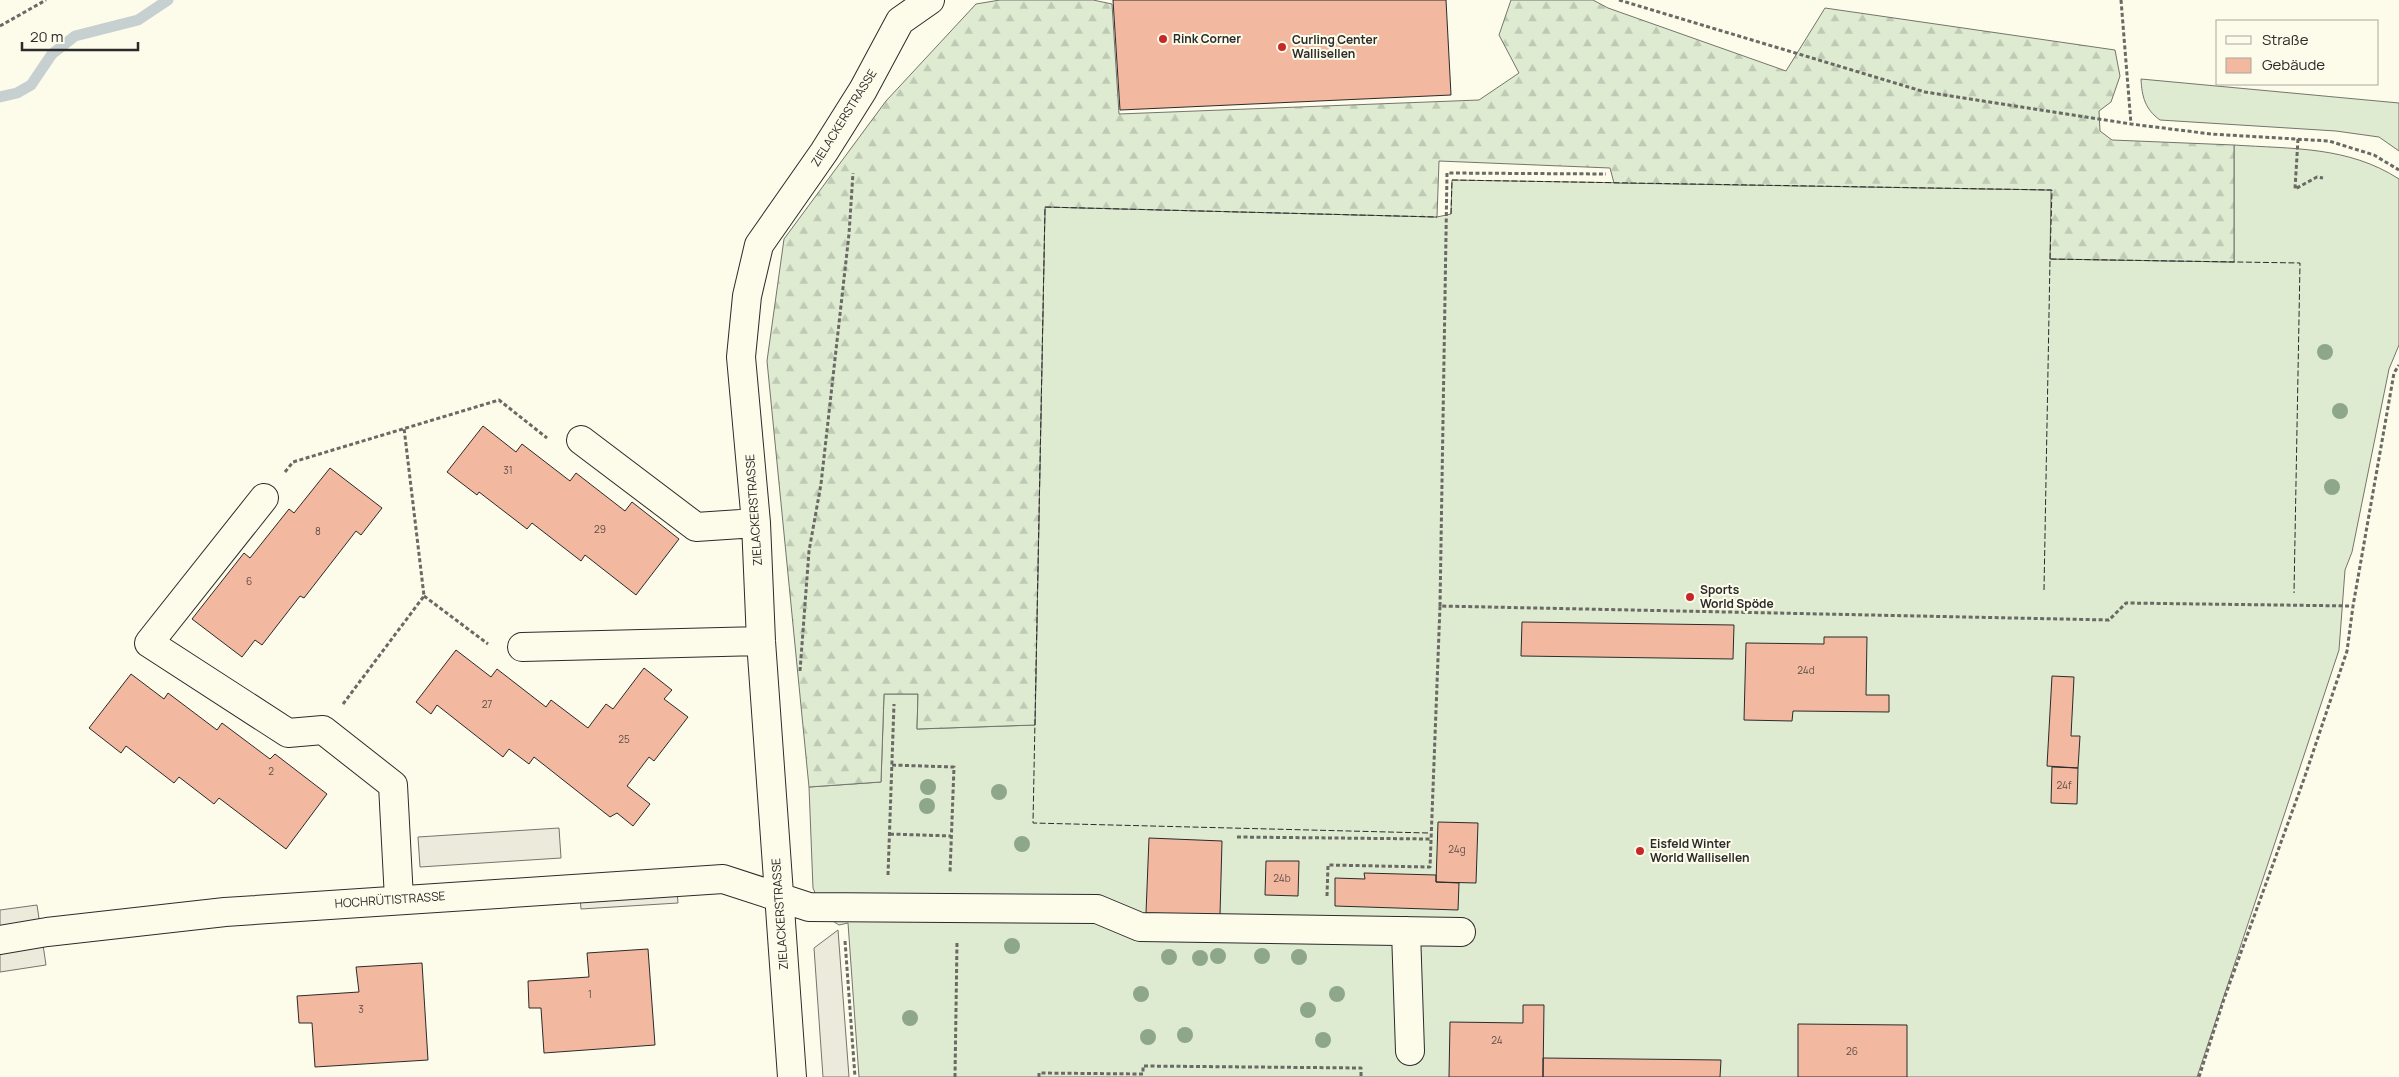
<svg xmlns="http://www.w3.org/2000/svg" width="2399" height="1077" font-family="Manrope,sans-serif">
  <defs>
    <pattern id="forest-firs" width="22" height="20" patternUnits="userSpaceOnUse" patternTransform="scale(1.25)"><rect width="22" height="20" fill="#deebd1"/><path d="M5 1l3.5 6h-7zM16 11l3.5 6h-7z" fill="#bfcab4"/></pattern>
  </defs>
  <rect width="100%" height="100%" fill="#fdfbea"/>
  <!-- grass -->
  <path fill="#deebd1" stroke="#74746e" d="M2141 79 2399 103V151L2379 137 2336 131 2160 120C2145 109 2142 97 2141 79Z
    M2234 145C2292 149 2348 146 2399 179V345L2389 369 2352 552 2345 570 2339 650 2197 1077H859L848 923 839 925 825 916 813 888 809 787 881 782 884 694H918L917 729 1035 725 1045 207 1437 217 1451 214 1452 180 2052 190 2051 259 2234 262Z"/>
  <!-- forest -->
  <path fill="url(#forest-firs)" stroke="#74746e" d="M1000 0H1093L1112 4 1119 114 1479 100 1519 73 1499 35 1511 0H1593L1608 8 1786 71 1825 8 2115 50 2120 76 2111 102 2099 111 2100 131 2112 140 2234 145V262L2050 259 2051 190 1614 183 1610 168 1439 161 1437 217 1045 207 1035 725 917 729 918 694H884L881 782 809 787 767 361 784 239 886 101 976 4Z"/>
  <!-- parking -->
  <path fill="#eceadb" stroke="#74746e" d="M559 828 561 858 420 867 418 837Z
    M677 891 678 903 581 909 580 897Z
    M37 905 46 965 0 972V910Z
    M838 930 849 1077H823L814 948Z"/>
  <g fill="none" stroke-linecap="round" stroke-linejoin="round">
    <!-- stream -->
    <path stroke="#c7d0d0" stroke-width="11" d="M0 97 17 93 31 85 52 54 75 36 138 20 168 0"/>
  </g>
  <!-- building -->
  <path fill="#f2b8a0" stroke="#2b2b2b" d="M1113 0H1446L1451 95 1120 110Z
    M483 426 516 452 522 444 570 481 576 473 625 511 632 502 679 539 636 595 585 555 581 561 532 523 527 529 479 492 477 495 447 472Z
    M330 468 382 508 361 535 356 531 304 598 300 596 262 645 255 640 242 657 192 619 244 553 250 558 289 509 294 513Z
    M1522 622 1734 625 1733 659 1521 656Z
    M1824 637H1867L1866 695H1889V712L1793 711 1792 721 1744 720 1746 643 1824 644Z
    M456 650 491 677 497 669 546 707 551 700 588 728 606 704 613 709 644 668 672 690 664 699 688 717 654 761 649 757 627 786 650 804 633 826 617 813 610 817 534 757 529 764 509 749 503 757 437 705 431 714 416 702Z
    M131 674 164 699 168 693 217 730 222 723 270 759 275 754 327 794 286 849 219 798 214 804 179 777 174 783 126 746 121 753 89 728Z
    M2052 676 2074 677 2071 736H2080L2078 768 2047 766Z
    M2052 767 2078 768 2077 804 2051 803Z
    M1438 822 1478 823 1476 883 1436 882Z
    M1149 838 1222 841 1220 915 1146 913Z
    M1266 861H1299L1298 896 1265 895Z
    M1364 873 1436 875V882L1459 883 1458 910 1335 906V878L1365 879Z
    M648 949 655 1045 544 1053 541 1008H529L528 981 589 977 587 953Z
    M422 963 428 1060 315 1067 312 1023H299L297 996 359 992 356 967Z
    M1523 1005H1544L1543 1077H1449L1450 1022 1523 1023Z
    M1798 1024 1907 1025V1077H1798Z
    M1543 1058 1721 1060 1720 1077H1543Z"/>
  <g fill="none" stroke-linecap="round" stroke-linejoin="round">
    <!-- minor casing -->
    <g stroke="#2b2b2b" stroke-width="30">
      <path id="minor" d="M581 440 696 527 756 523
        M264 498 149 643 288 733 323 730 393 785 399 899
        M522 647 761 641
        M1406 931 1410 1051
        M0 940 47 932 225 912 723 879 809 907 1097 909 1140 927 1461 932
        M792 1077 761 641 756 523 741 357 747 296 759 245 824 152 863 90 900 21 930 0"/>
    </g>
    <!-- path -->
    <path stroke="#6a6964" stroke-width="3" stroke-dasharray="4 2.5" stroke-linecap="butt" d="M1619 0 1925 92 2131 124 2211 134 2329 141 2374 155 2399 170
      M2121 0 2131 124
      M0 26 46 0
      M2298 139 2295 189 2317 177 2323 178
      M285 472 293 462 499 400 547 438
      M424 596 488 644
      M1440 606 1447 173 1606 174
      M800 671 809 551 821 484 849 234 853 173
      M343 704 424 596 404 428
      M892 765 954 767 950 873
      M890 834 951 836
      M1237 837 1431 839
      M888 875 894 704
      M1327 896 1328 865 1430 867 1440 606 2109 620 2126 603 2353 606
      M845 941 855 1077
      M955 1077 957 942
      M1039 1077V1073L1143 1074V1066L1361 1068V1077
      M2199 1077 2224 999 2304 779 2347 651 2353 606 2394 373 2399 365"/>
    <!-- minor -->
    <use href="#minor" stroke="#fdfbea" stroke-width="28"/>
    <!-- fence -->
    <path stroke="#2b2b2b" stroke-width="1" stroke-dasharray="6 2.5" stroke-linecap="butt" d="M1451 214 1452 180 2052 190 2050 259
      M2044 590 2050 259 2300 263 2294 593
      M1428 833 1033 823 1045 207 1437 217"/>
  </g>
  <!-- trees -->
  <g fill="#8ea78a">
    <circle cx="2325" cy="352" r="8"/>
    <circle cx="2340" cy="411" r="8"/>
    <circle cx="2332" cy="487" r="8"/>
    <circle cx="928" cy="787" r="8"/>
    <circle cx="999" cy="792" r="8"/>
    <circle cx="927" cy="806" r="8"/>
    <circle cx="1022" cy="844" r="8"/>
    <circle cx="1012" cy="946" r="8"/>
    <circle cx="1218" cy="956" r="8"/>
    <circle cx="1262" cy="956" r="8"/>
    <circle cx="1169" cy="957" r="8"/>
    <circle cx="1299" cy="957" r="8"/>
    <circle cx="1200" cy="958" r="8"/>
    <circle cx="1141" cy="994" r="8"/>
    <circle cx="1337" cy="994" r="8"/>
    <circle cx="1308" cy="1010" r="8"/>
    <circle cx="910" cy="1018" r="8"/>
    <circle cx="1185" cy="1035" r="8"/>
    <circle cx="1148" cy="1037" r="8"/>
    <circle cx="1323" cy="1040" r="8"/>
  </g>
  <!-- markers -->
  <g fill="#c62828" stroke="#fdfbea" stroke-width="2">
    <circle cx="1163" cy="39" r="5"/>
    <circle cx="1282" cy="47" r="5"/>
    <circle cx="1690" cy="597" r="5"/>
    <circle cx="1640" cy="851" r="5"/>
  </g>
  <g text-anchor="middle" stroke-width="4" stroke-linejoin="round" paint-order="stroke">
    <!-- number labels -->
    <g font-size="10" fill="#5d4e48">
      <text x="508" y="474">31</text>
      <text x="600" y="533">29</text>
      <text x="318" y="535">8</text>
      <text x="249" y="585">6</text>
      <text x="1806" y="674">24d</text>
      <text x="487" y="708">27</text>
      <text x="624" y="743">25</text>
      <text x="271" y="775">2</text>
      <text x="2064" y="789">24f</text>
      <text x="1457" y="853">24g</text>
      <text x="1282" y="882">24b</text>
      <text x="590" y="998">1</text>
      <text x="361" y="1013">3</text>
      <text x="1497" y="1044">24</text>
      <text x="1852" y="1055">26</text>
    </g>
    <!-- poi labels -->
    <g font-size="12" font-weight="bold" fill="#2b2b2b" stroke="#fdfbea" text-anchor="start">
      <text x="1173" y="43">Rink Corner</text>
      <text x="1292" y="44">Curling Center<tspan x="1292" dy="14">Wallisellen</tspan></text>
      <text x="1700" y="594">Sports<tspan x="1700" dy="14">World Spöde</tspan></text>
      <text x="1650" y="848">Eisfeld Winter<tspan x="1650" dy="14">World Wallisellen</tspan></text>
    </g>
    <!-- street labels -->
    <g font-size="12" fill="#2b2b2b" stroke="#fdfbea">
      <text transform="translate(844 118) rotate(-58)" y="4">ZIELACKERSTRASSE</text>
      <text transform="translate(754 510) rotate(-94)" y="4">ZIELACKERSTRASSE</text>
      <text transform="translate(390 900) rotate(-4)" y="4">HOCHRÜTISTRASSE</text>
      <text transform="translate(780 914) rotate(-94)" y="4">ZIELACKERSTRASSE</text>
    </g>
  </g>
  <!-- legend -->
  <rect x="2216" y="20" width="162" height="65" fill="#fdfbea" stroke="#a9a89e"/>
  <rect x="2226" y="36" width="25" height="8" fill="#fdfbea" stroke="#a9a89e"/>
  <text x="2262" y="45" font-size="15" fill="#2b2b2b">Straße</text>
  <rect x="2226" y="58" width="25" height="15" fill="#f2b8a0" stroke="#a9a89e"/>
  <text x="2262" y="70" font-size="15" fill="#2b2b2b">Gebäude</text>
  <!-- scale -->
  <path d="M22 42v8h116v-8" fill="none" stroke="#2b2b2b" stroke-width="2.5"/>
  <text x="30" y="42" font-size="15" fill="#2b2b2b" stroke="#fdfbea" stroke-width="4" paint-order="stroke">20 m</text>
</svg>
